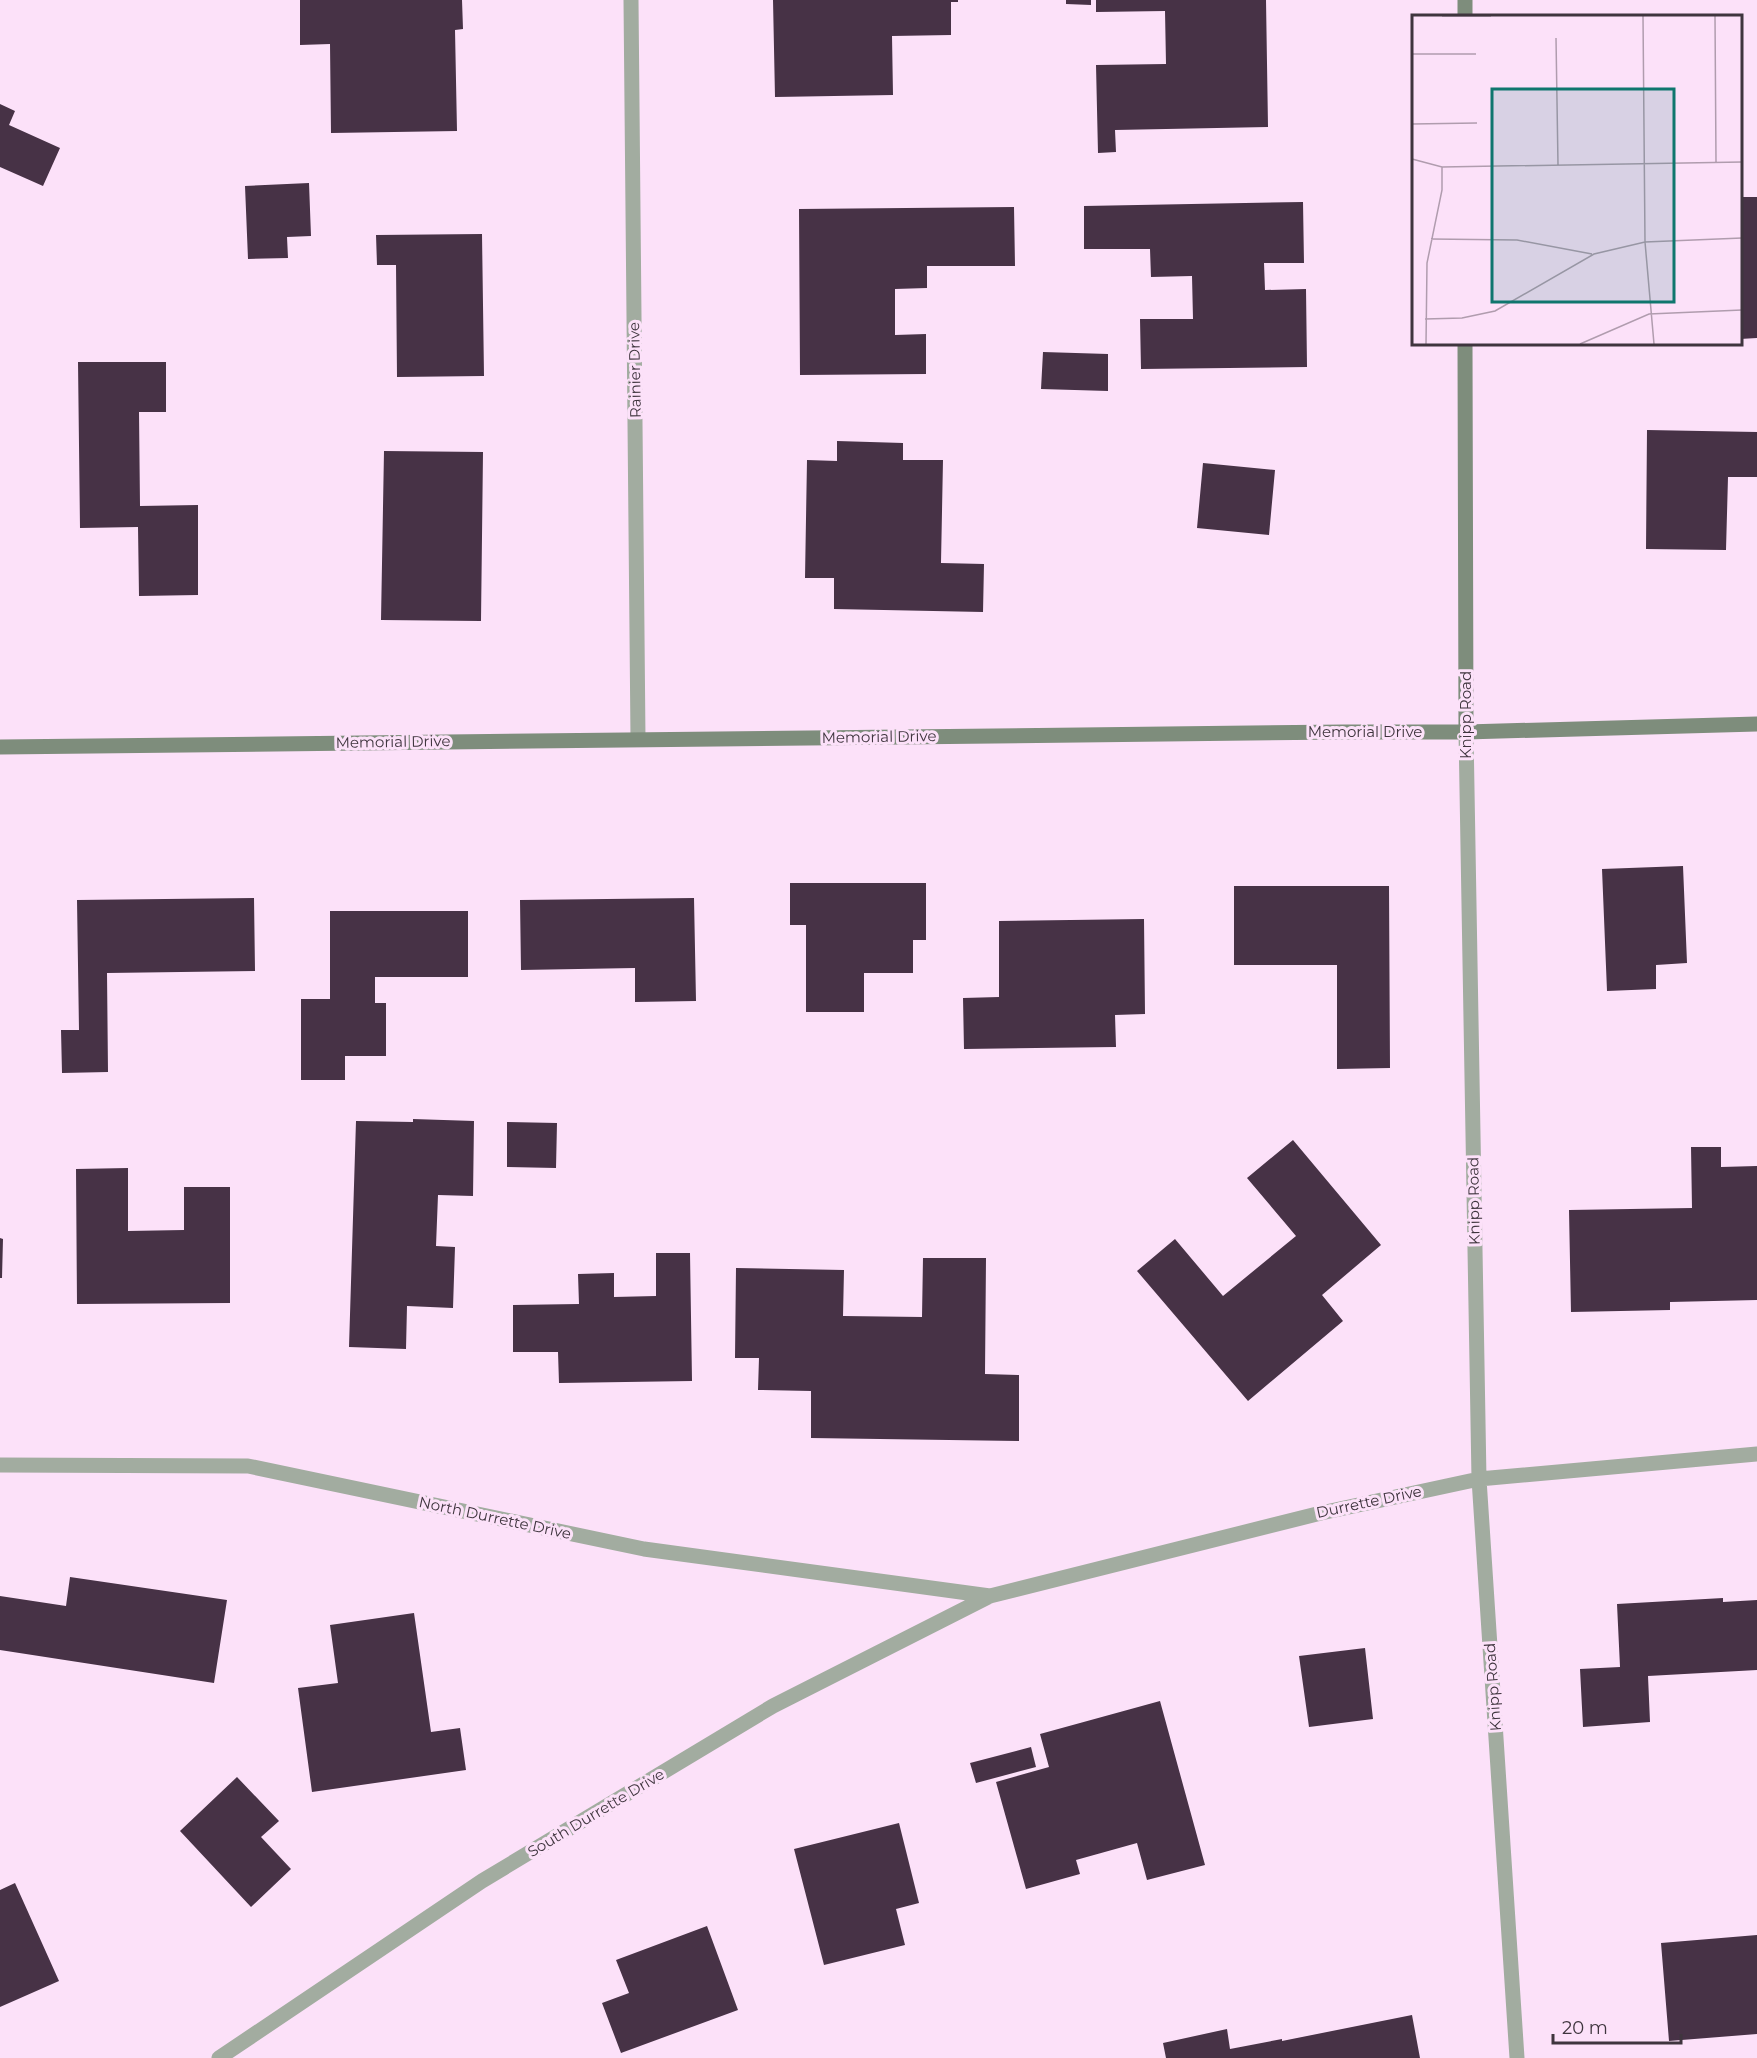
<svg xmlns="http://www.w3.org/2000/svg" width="1757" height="2058" font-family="Montserrat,sans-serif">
  <rect width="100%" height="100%" fill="#fce1f9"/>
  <!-- building -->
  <path fill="#473246" d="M300 0H462L463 29 455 30 457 131 331 133 330 44 300 45Z
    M773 0H958V2H951V35L892 36 893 95 775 97Z
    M1066 0H1091V5L1066 4Z
    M1096 0H1266L1268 127 1115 130 1116 152 1098 153 1096 65 1166 64 1165 11 1096 12Z
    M0 104 15 111 9 125 60 148 43 186 0 167Z
    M309 183 311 236 287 237 288 258 248 259 245 186Z
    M1740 197H1757V338L1740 339Z
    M1303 202 1304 263H1264L1265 290 1306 289 1307 367 1141 369 1140 319H1193L1192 276 1151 277 1150 249H1084V206Z
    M1014 207 1015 266H927V288L895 289V335L926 334V374L800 375 799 209Z
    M482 234 484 376 397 377 396 265H377L376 235Z
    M1043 352 1108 354V391L1041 389Z
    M78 362H166V412H139L140 506 198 505V595L139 596 138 527 80 528Z
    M1647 430 1757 432V477H1728L1726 550 1646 549Z
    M837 441 903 443V460H943L941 563 984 564 983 612 834 609V578H805L807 460 837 461Z
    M384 451 483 452 481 621 381 620Z
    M1203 463 1275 470 1269 535 1197 528Z
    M1683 866 1687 963 1656 965V989L1607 991 1602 869Z
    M790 883H926V940H913V973H864V1012H806V925H790Z
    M1234 886H1389L1390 1068 1337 1069V965H1234Z
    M254 898 255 971 107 973 108 1072 62 1073 61 1030H79L77 900Z
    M694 898 696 1001 635 1002V968L521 970 520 900Z
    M330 911H468V977H375V1003H386V1056H345V1080H301V999H330Z
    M1144 919 1145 1014 1115 1015 1116 1047 964 1049 963 998 999 997V921Z
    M413 1119 474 1121 473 1196 438 1195 436 1246 455 1247 453 1308 407 1306 406 1349 349 1347 356 1121 413 1122Z
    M507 1122 557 1123 556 1168 507 1167Z
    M1293 1140 1381 1245 1322 1295 1343 1321 1248 1401 1137 1271 1175 1239 1223 1296 1296 1236 1247 1178Z
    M1691 1147H1721V1167L1757 1166V1300L1670 1302V1310L1571 1312 1569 1210 1692 1208Z
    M128 1168V1231L184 1230V1187H230V1303L77 1304 76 1169Z
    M0 1238 3 1239 2 1278H0Z
    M656 1253H690L692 1381 559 1383 558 1352H513V1305L579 1304 578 1274 614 1273V1297L656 1296Z
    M923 1258H986L985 1374 1019 1375V1441L811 1438V1391L758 1390 759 1358H735L736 1268 844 1270 843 1316 922 1317Z
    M70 1577 227 1600 214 1683 0 1650V1596L66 1606Z
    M1723 1598V1602L1757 1600V1670L1648 1676 1650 1722 1583 1727 1580 1669 1620 1667 1617 1604Z
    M414 1613 431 1732 460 1728 466 1770 312 1792 298 1688 338 1683 330 1625Z
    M1365 1648 1373 1719 1309 1727 1299 1656Z
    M1160 1701 1205 1865 1147 1880 1137 1843 1076 1860 1080 1874 1026 1889 996 1782 1049 1767 1040 1734Z
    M1031 1747 1036 1767 976 1783 970 1763Z
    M237 1777 279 1821 261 1837 291 1869 251 1907 180 1831Z
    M899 1823 919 1903 896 1909 905 1945 824 1965 794 1849Z
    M15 1883 59 1981 0 2007V1890Z
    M707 1926 738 2010 621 2053 602 2003 629 1993 616 1960Z
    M1757 1935V2034L1669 2041 1661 1943Z
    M1412 2015 1420 2058H1166L1163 2043 1227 2029 1230 2049 1282 2039V2041Z"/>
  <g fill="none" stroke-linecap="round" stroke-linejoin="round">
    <!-- street -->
    <path stroke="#a2aca0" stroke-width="15" d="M631 0 638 739
      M1466 732 1479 1479 1517 2058
      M0 1465 248 1466 644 1549 990 1596
      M219 2058 482 1881 773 1706 990 1596 1321 1513 1479 1479 1757 1454"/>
    <!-- secondary -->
    <path stroke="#7e8d7c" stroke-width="15" d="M1465 0V16
      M1465 344 1466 732
      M0 747 1344 732H1466L1757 724"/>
  </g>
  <g text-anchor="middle" stroke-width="6" stroke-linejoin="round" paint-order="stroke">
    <!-- street labels -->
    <g font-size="15" fill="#3f353e" stroke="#fce1f9">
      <text transform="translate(635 370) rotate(-91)" y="5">Rainier Drive</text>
      <text transform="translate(1466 715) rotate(-90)" y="5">Knipp Road</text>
      <text x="1365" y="737">Memorial Drive</text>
      <text transform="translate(879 737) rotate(-1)" y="5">Memorial Drive</text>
      <text transform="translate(393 742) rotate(-1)" y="5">Memorial Drive</text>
      <text transform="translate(1474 1201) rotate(-91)" y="5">Knipp Road</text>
      <text transform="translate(1369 1502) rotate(-12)" y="5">Durrette Drive</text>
      <text transform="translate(495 1518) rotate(12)" y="5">North Durrette Drive</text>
      <text transform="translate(1493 1687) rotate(-94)" y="5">Knipp Road</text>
      <text transform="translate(596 1813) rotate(-31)" y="5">South Durrette Drive</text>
    </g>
  </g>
  <!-- overview -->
  <g transform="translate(1412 15)">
    <rect width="330" height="330" fill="#fce1f9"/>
    <path fill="none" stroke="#b09cae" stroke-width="1.5" d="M30 1H79M231 1 233 227 242 329M303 1 304 147M144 23 146 150M0 39H64M0 109 65 108M0 144 30 152 330 147M19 224 105 225 180 239M13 304 50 303 83 296 182 239 233 227 330 223M14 329 15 248 30 175V152M168 329 237 299 330 295"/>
    <path fill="#0f766e" fill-opacity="0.15" stroke="#0f766e" stroke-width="3" d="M80 74H262V287H80Z"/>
    <rect width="330" height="330" fill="none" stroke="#3f353e" stroke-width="3"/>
  </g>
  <!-- scale -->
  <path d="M1553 2034v9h128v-9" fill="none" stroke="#3f353e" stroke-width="3"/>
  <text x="1562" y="2034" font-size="18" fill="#3f353e" stroke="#fce1f9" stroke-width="4.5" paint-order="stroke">20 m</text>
</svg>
